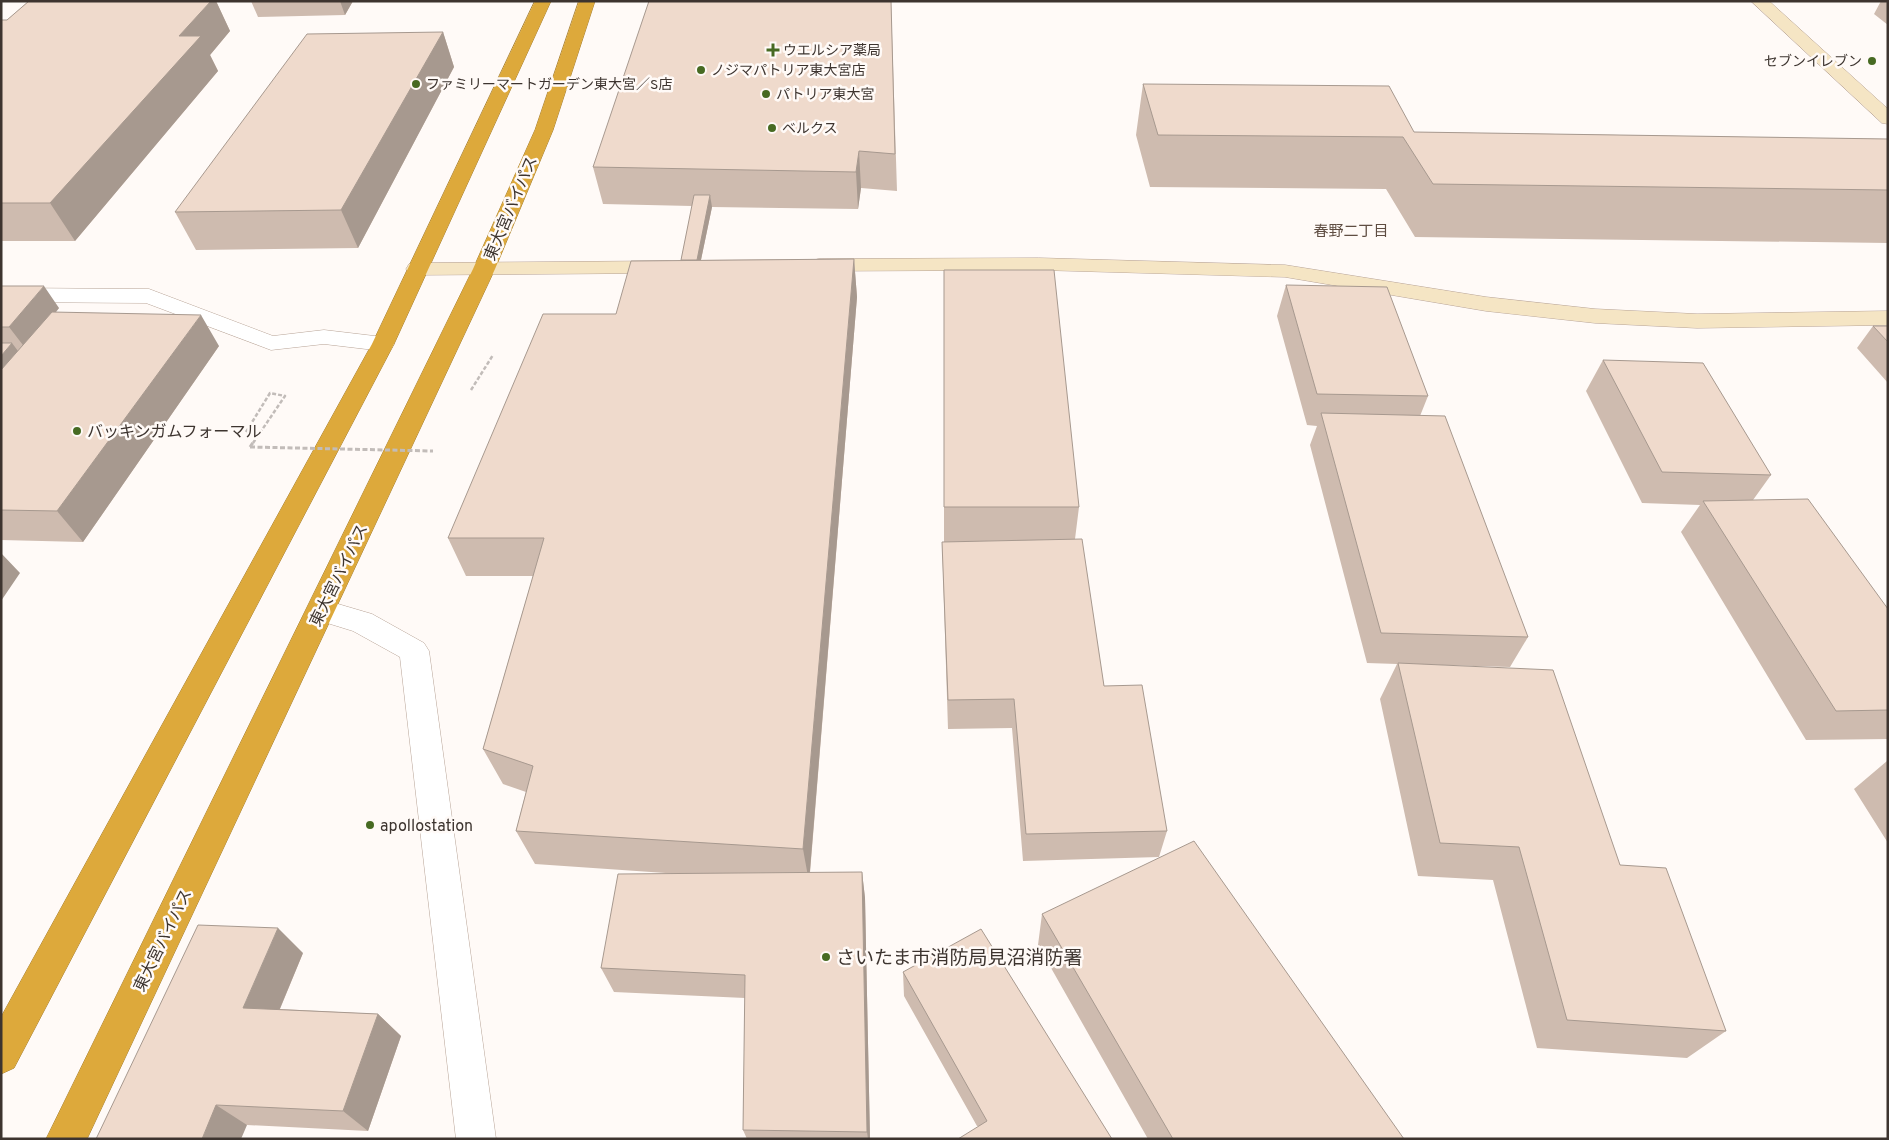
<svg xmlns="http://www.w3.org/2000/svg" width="1889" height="1140" font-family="Overpass,'Noto Sans JP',sans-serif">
  <rect width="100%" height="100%" fill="#fffaf7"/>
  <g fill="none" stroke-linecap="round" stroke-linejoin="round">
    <!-- street casing -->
    <g stroke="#b8a497" stroke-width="1">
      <path id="street" d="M1 288 149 289 273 336 324 330 383 337 391 339 394 344 391 349 383 351 324 344 271 350 146 303 1 302Z
        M321 599 372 614 424 643 429 651 496 1139H456L400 657 353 631 311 618 307 610 311 602Z"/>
    </g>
    <!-- secondary casing -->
    <g stroke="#b8a497" stroke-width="1">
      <path id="secondary" d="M1751 1H1769L1888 109V124L1882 123Z
        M1039 258 1285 265 1486 297 1595 309 1697 314 1888 311V325L1697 328 1595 323 1486 311 1285 277 1039 270 818 271 811 269 807 265 811 261 818 259Z
        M668 261 676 262 679 267 676 272 668 273 417 275 409 274 406 269 409 264 417 263Z"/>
    </g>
    <!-- highway casing -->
    <g stroke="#a58037" stroke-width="1">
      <path id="highway" d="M535 1H551L394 344 14 1068 1 1074V1017L372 344Z
        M579 1H595L553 130 495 269 87 1139H46L473 269 535 130Z"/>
    </g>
    <!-- path-far1 -->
    <path stroke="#c2bcb9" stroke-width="2.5" stroke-dasharray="4 2" stroke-linecap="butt" d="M471 390 493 355
      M246 432 270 393 285 396 253 443"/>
    <!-- path -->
    <path stroke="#c2bcb9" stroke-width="3" stroke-dasharray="5 2.5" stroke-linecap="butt" d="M250 447 254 441"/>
    <!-- street -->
    <use href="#street" fill="#fff" fill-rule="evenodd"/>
    <!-- secondary -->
    <use href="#secondary" fill="#f5e5c4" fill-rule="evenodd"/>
    <!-- highway -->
    <use href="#highway" fill="#dda93b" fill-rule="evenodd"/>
    <!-- path-bridge -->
    <path stroke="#c2bcb9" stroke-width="3" stroke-dasharray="5 2.5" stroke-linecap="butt" d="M250 447 433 451"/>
  </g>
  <!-- wall -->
  <path fill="#cebbaf" d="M29 1H216L230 31 210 55 218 71 75 241H1V20H7Z
    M251 1H353L345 15 258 17Z
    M891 1 897 191 861 188 858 209 712 207 701 260 854 259 857 297 810 873 862 872 865 898 870 1139H747L743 1130 745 998 614 992 601 968 680 874 535 864 516 831 526 792 503 784 483 749 533 576H466L448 538 681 260 692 206 603 204 593 167Z
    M1881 1H1888V25L1874 14Z
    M443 32 454 67 358 248 196 250 175 212Z
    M1143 84 1414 132 1888 139V243L1415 237 1386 189 1150 187 1136 135Z
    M944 270 1079 507 1075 539 1104 686 1167 831 1159 857 1023 861 1012 728 948 729 943 573 942 542H944Z
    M1286 285 1428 396 1420 416 1528 637 1510 667 1439 665 1620 865 1726 1031 1687 1058 1537 1048 1493 880 1418 876 1380 699 1397 664 1367 663 1310 445 1317 426 1307 425 1277 316Z
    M1 286 59 308 56 312 219 346 83 542 1 540Z
    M1873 326H1888V383L1857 348Z
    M1603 360 1771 475 1753 500 1888 609V739L1806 740 1681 532 1700 505 1642 503 1586 391Z
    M1887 761H1888V843L1854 789Z
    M1042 914 1404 1139H1148L1038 945Z
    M303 953 280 1009 378 1014 401 1036 368 1131 247 1125 96 1139Z
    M903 972 1112 1139 977 1126 904 996Z"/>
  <!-- shaded-wall -->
  <path fill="#a7998f" d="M211 1H216L230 31 210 55 218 71 75 241 50 203 179 36Z
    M340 1H353L345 15Z
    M443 32 454 67 358 248 341 210Z
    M859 151 861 188 858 209 856 172Z
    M710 195 712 207 693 298 691 287Z
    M854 259 857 297 809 882 803 849Z
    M44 286 59 308 26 349 9 327Z
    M201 315 219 346 83 542 57 511Z
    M12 343 21 355 1 371V356Z
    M1 553 20 573 1 601Z
    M862 872 865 898 870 1139H868L867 1132Z
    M278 928 303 953 271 1030 243 1008Z
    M378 1014 401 1036 368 1131 343 1111Z
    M216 1105 247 1125 241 1139H202Z"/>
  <!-- building -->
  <path fill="#efdacc" stroke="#a7998f" d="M29 1H211L179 36H201L50 203H1V20H7Z
    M649 1H891L895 154 859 151 856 172 593 167Z
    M443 32 341 210 175 212 307 34Z
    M1143 84 1389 86 1414 132 1888 139V190L1433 184 1403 137 1158 135Z
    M694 195H710L697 260H681Z
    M854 259 803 849 516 831 533 766 483 749 544 538H448L543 314H616L631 261Z
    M944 270H1054L1079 507H944Z
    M1286 285 1387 287 1428 396 1317 394Z
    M1 286H44L9 327H1Z
    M52 312 201 315 57 511 1 510V370Z
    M1873 326H1888V342Z
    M1 343H12L1 356Z
    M1603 360 1703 363 1771 475 1662 472Z
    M1321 413 1445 416 1528 637 1381 633Z
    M1808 499 1888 609V710L1836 711 1703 501Z
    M1082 539 1104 686 1142 685 1167 831 1026 834 1014 699 948 700 942 542Z
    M1398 663 1553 670 1620 865 1666 868 1726 1031 1567 1020 1519 847 1440 843Z
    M1194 841 1404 1139H1173L1042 914Z
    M862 872 867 1132 743 1130 745 975 601 968 618 874Z
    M198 925 278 928 243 1008 378 1014 343 1111 216 1105 202 1139H96Z
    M981 929 1112 1139H958L987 1121 903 972Z"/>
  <!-- markers -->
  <g fill="#476a22" stroke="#fffaf7" stroke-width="2">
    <path d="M770.5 42.5h5v5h5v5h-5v5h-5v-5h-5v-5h5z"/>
    <circle cx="1872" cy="61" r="5"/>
    <circle cx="701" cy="70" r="5"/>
    <circle cx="416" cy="84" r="5"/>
    <circle cx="766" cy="94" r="5"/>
    <circle cx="772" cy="128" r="5"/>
    <circle cx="77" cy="431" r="5"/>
    <circle cx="370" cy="825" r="5"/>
    <circle cx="826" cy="957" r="5"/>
  </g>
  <g text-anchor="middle" stroke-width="5" stroke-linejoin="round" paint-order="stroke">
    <!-- far-poi labels -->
    <g font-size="14" fill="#3d342f" stroke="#fffaf7" text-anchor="start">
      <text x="783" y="55">ウエルシア薬局</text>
      <text x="1862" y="66" text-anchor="end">セブンイレブン</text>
      <text x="711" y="75">ノジマパトリア東大宮店</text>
      <text x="426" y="89">ファミリーマートガーデン東大宮／S店</text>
      <text x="776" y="99">パトリア東大宮</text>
      <text x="782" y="133">ベルクス</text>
    </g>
    <!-- far-neighbourhood labels -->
    <g font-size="15" fill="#5f4d42" stroke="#fffaf7">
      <text x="1351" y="236">春野二丁目</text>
    </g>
    <!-- street labels -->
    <g font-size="16" fill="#3d342f" stroke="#fffaf7">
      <text transform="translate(510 208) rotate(-67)" y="6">東大宮バイパス</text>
      <text transform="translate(338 575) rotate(-64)" y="6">東大宮バイパス</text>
      <text transform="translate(162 940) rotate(-64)" y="6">東大宮バイパス</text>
    </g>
    <!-- poi labels -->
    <g font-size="16" fill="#3d342f" stroke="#fffaf7" text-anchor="start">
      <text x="87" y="437">バッキンガムフォーマル</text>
      <text x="380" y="831">apollostation</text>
    </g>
    <!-- near-poi labels -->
    <g font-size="19" fill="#3d342f" stroke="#fffaf7" text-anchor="start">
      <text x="836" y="964">さいたま市消防局見沼消防署</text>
    </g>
  </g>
  <!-- border -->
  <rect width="1889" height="1140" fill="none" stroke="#3d342f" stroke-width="5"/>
</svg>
